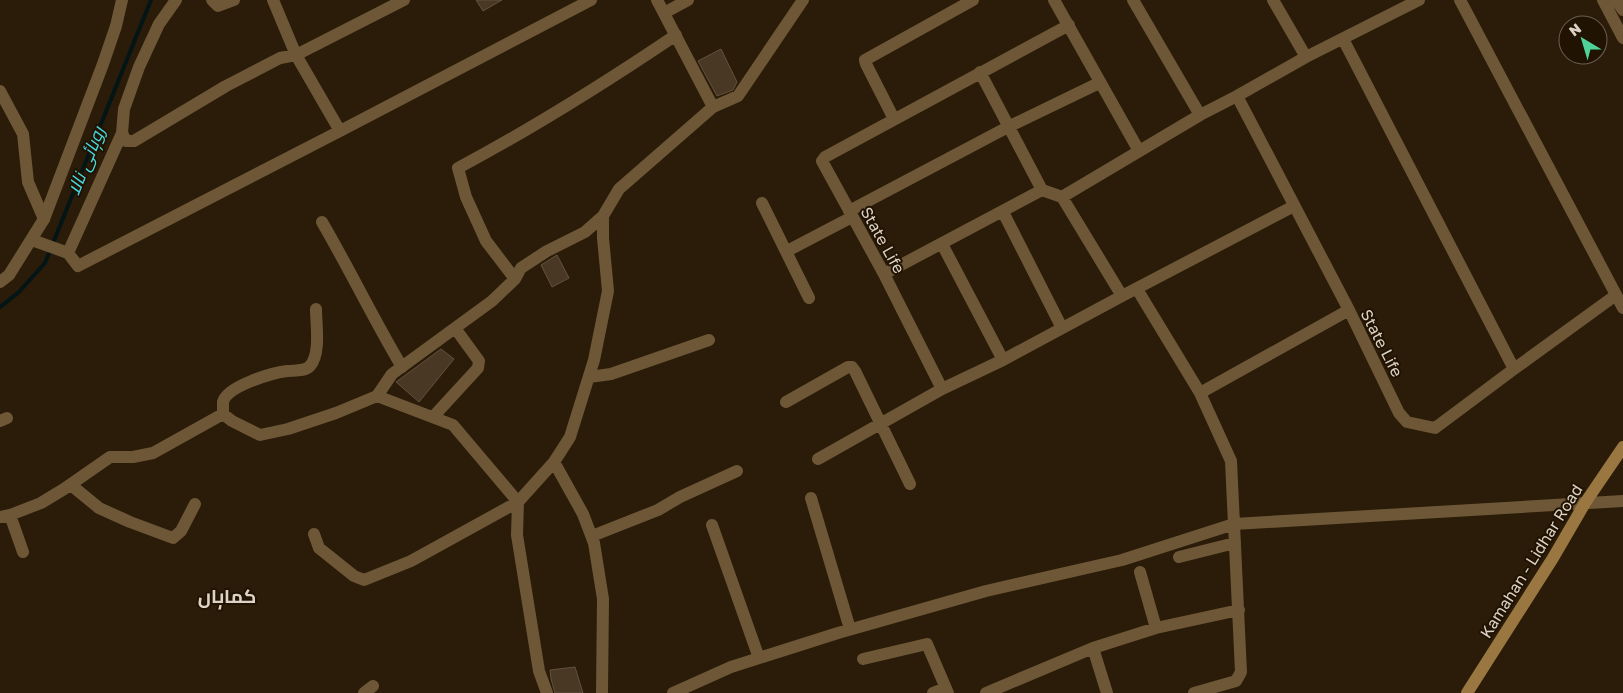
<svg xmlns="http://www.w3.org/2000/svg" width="1623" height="693" font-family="'Golos Text',Cairo,sans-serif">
  <rect width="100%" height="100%" fill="#2a1c08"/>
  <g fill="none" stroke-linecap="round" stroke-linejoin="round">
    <!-- stream -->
    <path stroke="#031516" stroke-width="4" d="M0 307 18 293 45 263 151 0"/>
  </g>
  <!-- building -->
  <path fill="#483824" stroke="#62513d" d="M476 0H502L483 11Z
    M721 49 737 82 733 90 717 96 698 61Z
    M557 255 569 278 552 287 541 265Z
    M441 349 454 359 419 402 396 382Z
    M575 667 583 693H555L551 679 550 670Z"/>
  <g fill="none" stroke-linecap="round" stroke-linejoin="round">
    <!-- minor -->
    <path stroke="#6e5737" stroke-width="12" d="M176 0 159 24 139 67 124 109 122 133 126 141H134L226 86 280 58 296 55 404 0
      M212 0 218 6 234 0
      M273 0 296 55 340 131 591 0
      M657 0 713 107
      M1054 0 1139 151
      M1133 0 1200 115
      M1273 0 1306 57
      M1460 0 1623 308
      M664 13 688 0
      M1343 39 1514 369
      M980 72 1042 190 1062 197 1200 115 1237 96 1306 57 1419 0
      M0 91 23 134 28 182 44 219
      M1237 96 1349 310 1399 413 1407 422 1435 428 1514 369 1616 295
      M894 119 866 64 865 60 973 0
      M122 133 68 253 78 266 340 131
      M1062 197 1122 296
      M762 203 809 298
      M849 211 1008 127 1099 83
      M1003 212 1062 328
      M322 222C350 270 374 320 402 367
      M32 240 68 253
      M942 244 1003 360
      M787 251 852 217
      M884 274 1042 190
      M515 279 486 241 466 197 458 168C533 128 605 83 676 35
      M1137 289 1200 393 1231 461 1241 672 1236 681 1194 693
      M316 309C316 324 321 354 310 366 304 372 294 370 287 371 272 373 227 386 223 402 223 406 223 411 223 414L232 421 260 435 288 429 336 413 377 396 392 374 492 301 515 279 521 268 547 251 585 232 603 216
      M589 377 611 374 709 340
      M942 389 884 274 822 161 825 157 1069 25
      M1200 393 1349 310
      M786 402 848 367H852L855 371 910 484
      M433 417 478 368 479 361 455 328
      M0 421 7 418
      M818 459 942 389 1003 360 1122 296 1294 206
      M554 462 583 514 594 543 603 599 602 693
      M71 485 99 508 130 522 173 538 181 531 195 504
      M811 498 850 629
      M10 515 23 552
      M0 517 10 515 41 503 64 489 110 457H133L153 453 223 414
      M712 525 759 658
      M314 534 319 548 354 576 364 580 411 561 518 502 453 425 377 396
      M592 536 658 510 680 497 737 471
      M1179 557 1235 543
      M1140 572 1156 628
      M1093 648 1107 693
      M863 659 927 644 948 693
      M364 693 373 686
      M547 693 539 671 517 535 518 502 554 462 570 437 594 360 608 291 603 238V216L619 189 713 107 738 96 803 0
      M673 693 731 667 838 633 986 591 1122 560 1234 524 1623 501
      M933 693 945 688
      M986 693 1093 648 1156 628 1239 610"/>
    <!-- tertiary -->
    <path stroke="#6e5737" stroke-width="12" d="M1603 0 1623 38
      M1616 0 1623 10
      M0 282 9 275 44 219 103 64 116 26 122 0"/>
    <!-- secondary -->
    <path stroke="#9a7741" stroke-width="12" d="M1467 693 1553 558 1585 503 1623 447"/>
  </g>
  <g text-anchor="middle" stroke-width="4" stroke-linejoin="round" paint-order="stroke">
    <!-- street labels -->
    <g font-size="16" fill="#dcd2c6" stroke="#211302">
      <text transform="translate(883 240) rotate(61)" y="6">State Life</text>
      <text transform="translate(1382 343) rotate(63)" y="6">State Life</text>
      <text transform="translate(1531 561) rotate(-58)" y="6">Kamahan - Lidhar Road</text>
    </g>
    <!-- water labels -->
    <g font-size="18" font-style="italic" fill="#47dce4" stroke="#211302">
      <text transform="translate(86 161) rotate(-68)" y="6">روہائی نالا</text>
    </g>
    <!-- quarter labels -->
    <g font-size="19" font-weight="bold" fill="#dcd2c6" stroke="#211302">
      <text x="227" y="603">کماہاں</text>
    </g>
  </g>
  <!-- north arrow -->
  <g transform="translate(1583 40) rotate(322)"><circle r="24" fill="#211302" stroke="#6c5f50"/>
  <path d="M0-4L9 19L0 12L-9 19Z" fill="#4fd399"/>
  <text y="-8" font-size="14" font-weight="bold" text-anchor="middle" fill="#dcd2c6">N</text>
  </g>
</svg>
